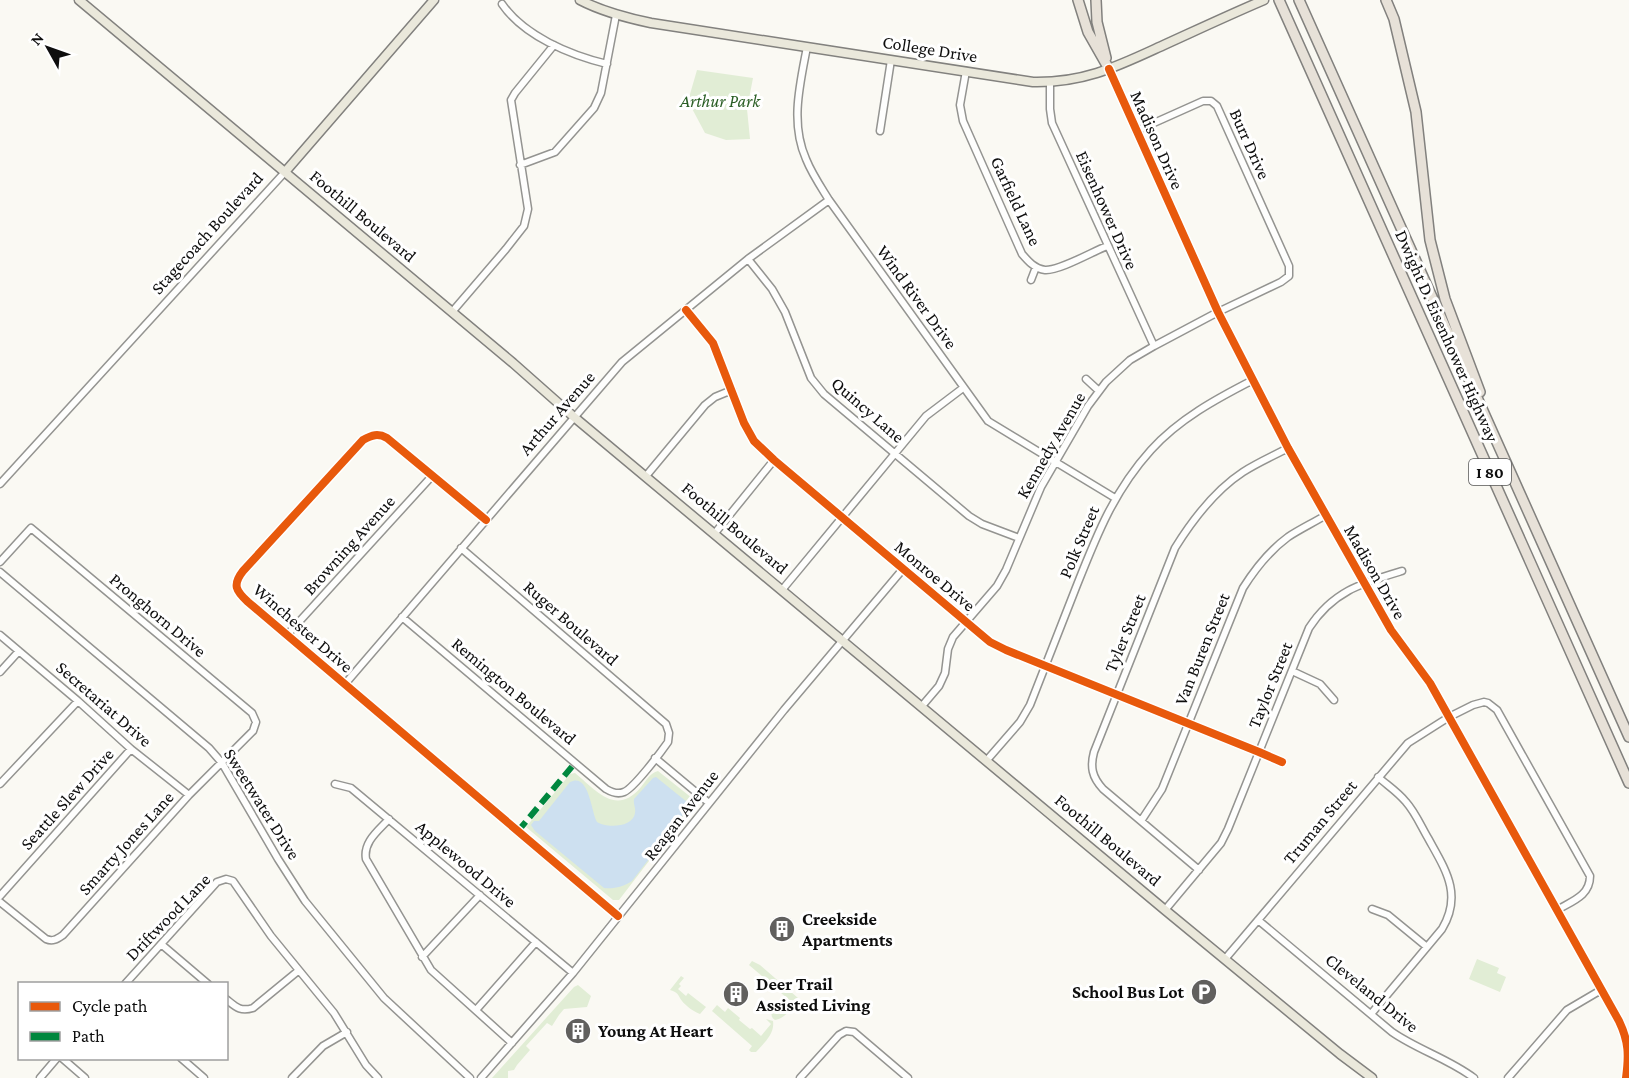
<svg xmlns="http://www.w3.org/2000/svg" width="1629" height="1078" font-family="'Crimson Pro',serif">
  <rect width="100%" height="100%" fill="#faf9f3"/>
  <!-- green -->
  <path fill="#e1edd5" d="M697 70 753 78 747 109 750 139 726 140 705 133 688 101Z
    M658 771 692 798V805L619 900H613L526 827 570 774 575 773C596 790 616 817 641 787 646 781 650 773 658 771Z
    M1477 959 1499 968 1497 973 1506 977 1500 992 1469 979Z
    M752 961 760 965 798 998C796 1006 784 1019 775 1020 770 1017 771 1012 774 1008L781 1013 791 1001 781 993 783 991 771 981 770 983 749 965Z
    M681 976 684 978 679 984 681 986 678 989 686 996 688 993 706 1007 700 1014C694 1012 686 1006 682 1001 677 994 679 993 670 990Z
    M578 985 591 996 587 1007 564 1009 559 1015 552 1026 547 1023 526 1046 530 1050 517 1065 514 1070 508 1071V1078H492L574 987Z
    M717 1005 725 1012 728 1008 740 1018 739 1020 750 1029 752 1028 761 1036 771 1024 766 1019 773 1021C775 1034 764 1043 756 1052H751L749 1050 752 1046 712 1011Z"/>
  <!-- water -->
  <path fill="#cde0f0" d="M656 777 687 802 689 807 632 881C623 887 614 889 604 888L535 831 531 825 534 821H539L570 782C589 772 591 811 597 822 606 828 633 828 635 813 636 808 633 804 634 799L653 778Z"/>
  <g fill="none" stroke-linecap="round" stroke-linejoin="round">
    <!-- minor casing -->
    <g stroke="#949491" stroke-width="9">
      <path id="minor" d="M502 4C524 36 570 55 607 64
        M807 47C800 84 790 123 806 159 812 174 821 187 829 200L988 421 1115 498
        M1109 69 1218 312 1288 448 1391 630 1430 683 1619 1021C1629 1042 1629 1055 1626 1078
        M966 71 960 105 963 121 1022 254C1028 261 1035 269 1045 270 1059 271 1092 252 1107 246
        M1050 82V109L1052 123 1154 346
        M880 131 891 60
        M520 165 555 152 594 108 601 93 616 15
        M748 259 772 289 785 312 811 378 824 394 969 516 982 524 1019 538
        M1031 280 1036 267
        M686 310 713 343 744 423 754 441 774 460 990 642 1006 650 1259 752 1282 762
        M452 312 506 249 524 226 528 209 511 100 515 93 554 45
        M1086 379 1099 391
        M646 476 705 405 715 397 732 390
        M0 484 285 172
        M486 520 387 438C378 433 372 435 363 440L243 571C232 585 236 591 248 602L618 916
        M715 533 774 460
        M0 562 31 528 252 713 256 722 253 731 189 795 63 935C57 939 53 942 46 939L0 902
        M0 572 209 748 222 763 278 859 305 901 384 998 470 1078
        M782 590 926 416 963 388
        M402 617 606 789C611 792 617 795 624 792 634 788 661 752 668 742L669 733 666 724 461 548
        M0 635 78 701 131 749 189 795
        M287 635 432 476
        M1292 671 1320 684 1334 700
        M0 672 19 651
        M345 684 622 362 748 259 829 200
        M922 706 939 686 945 673 948 649 953 637 997 586 1006 570 1041 487 1088 406 1106 382 1130 360 1154 346 1218 312 1281 282 1289 276V266L1217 106 1211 101H1203L1136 131
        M655 758 709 803
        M987 760 1020 722 1030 705C1045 666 1060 628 1075 590 1096 537 1113 492 1151 450 1179 419 1216 399 1253 380
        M0 784 78 701
        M335 784 351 788 573 973
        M389 819C378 831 363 842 366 859L431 970 512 1043
        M1141 821 1162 789 1243 588C1255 569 1269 551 1288 537 1300 529 1313 523 1326 515
        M1199 870 1103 789C1092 777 1090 767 1094 752L1175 548C1193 519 1214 491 1243 472 1257 463 1273 456 1288 448
        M0 896 131 749
        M1372 909 1388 915 1427 947
        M1165 910 1221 843 1228 829 1309 628C1333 591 1362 583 1402 571
        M1258 920 1392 1032C1418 1050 1449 1059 1474 1078
        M161 944 208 984
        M422 957 480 895
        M1225 959 1408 743 1449 717 1473 705 1484 702 1488 703 1497 710 1590 876C1590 896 1572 901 1557 910
        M125 984 217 882 226 879 233 881 271 936 334 1013 366 1065 378 1078
        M226 999C236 1007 240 1012 253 1008L298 971
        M476 1010 536 942
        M1371 1014 1442 929C1463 894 1445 869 1428 838 1421 826 1415 812 1406 802 1398 792 1387 785 1378 777
        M62 1058 85 1078
        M181 1058 204 1078
        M40 1078 57 1058
        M292 1078 323 1046 347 1032
        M481 1078 573 973 784 710 903 569
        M800 1078 839 1035 846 1031 854 1032 908 1078
        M1508 1078 1567 1010 1601 990"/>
    </g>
    <!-- major casing -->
    <g stroke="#82817e" stroke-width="11">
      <path id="major" d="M79 0 513 363 574 417 1165 910 1340 1054 1372 1078
        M580 0C603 12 627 18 651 23L1033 82C1086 83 1120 65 1166 44 1199 29 1231 14 1264 0
        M285 172 434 0"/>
    </g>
    <!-- highway casing -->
    <g stroke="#82817e" stroke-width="12">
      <path id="highway" d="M1078 0 1088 32 1109 69
        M1096 0 1097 22 1106 58
        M1279 0 1629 783
        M1299 0 1629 737
        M1386 0 1394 19 1416 112 1430 240 1445 299 1480 392"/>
    </g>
    <!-- minor -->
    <use href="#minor" stroke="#fefefd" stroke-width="6"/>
    <!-- major -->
    <use href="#major" stroke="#eae8db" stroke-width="8"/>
    <!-- highway -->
    <use href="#highway" stroke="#e7e1d8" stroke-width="9"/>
    <!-- quiet -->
    <path stroke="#00873e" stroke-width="6" stroke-dasharray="12 6" stroke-linecap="butt" d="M518 831 575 763"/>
    <!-- cycleway casing -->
    <g stroke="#fff" stroke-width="11">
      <path id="cycleway" d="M1109 69 1218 312 1288 448 1391 630 1430 683 1619 1021C1629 1042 1629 1055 1626 1078
        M686 310 713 343 744 423 754 441 774 460 990 642 1006 650 1259 752 1282 762
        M486 520 387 438C378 433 372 435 363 440L243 571C232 585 236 591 248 602L618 916"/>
    </g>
    <!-- cycleway -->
    <use href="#cycleway" stroke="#e8590c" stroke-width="8"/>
  </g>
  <!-- icons -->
  <defs>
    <g id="building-disc" transform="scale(1.35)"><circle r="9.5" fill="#61605e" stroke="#fff"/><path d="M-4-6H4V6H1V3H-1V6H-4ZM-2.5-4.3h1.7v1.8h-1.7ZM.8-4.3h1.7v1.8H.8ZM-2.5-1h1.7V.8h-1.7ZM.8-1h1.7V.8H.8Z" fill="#fff"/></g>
    <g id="parking-disc" transform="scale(1.35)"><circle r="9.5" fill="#61605e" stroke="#fff"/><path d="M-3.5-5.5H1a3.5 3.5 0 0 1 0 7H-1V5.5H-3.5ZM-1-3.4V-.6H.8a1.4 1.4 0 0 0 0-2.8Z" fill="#fff"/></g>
  </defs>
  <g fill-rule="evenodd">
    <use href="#building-disc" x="782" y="929"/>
    <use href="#parking-disc" x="1204" y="992"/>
    <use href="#building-disc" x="736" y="994"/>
    <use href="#building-disc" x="578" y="1031"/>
  </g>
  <g text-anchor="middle" stroke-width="6" stroke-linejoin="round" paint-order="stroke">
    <!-- shield labels -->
    <rect fill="#fff" stroke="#565656" stroke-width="1.5" x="1469" y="459" width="42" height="26" rx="4.5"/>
    <g font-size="16" font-weight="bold" fill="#0e0e0e">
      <text x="1490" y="478">I 80</text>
    </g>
    <!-- street labels -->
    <g font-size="18" fill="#0e0e0e" stroke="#fff">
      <text transform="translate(930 49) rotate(9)" y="6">College Drive</text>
      <text transform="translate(1157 140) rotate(66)" y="6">Madison Drive</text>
      <text transform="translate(1250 144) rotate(66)" y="6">Burr Drive</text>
      <text transform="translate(1016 201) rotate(65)" y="6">Garfield Lane</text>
      <text transform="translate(1107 210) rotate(66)" y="6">Eisenhower Drive</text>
      <text transform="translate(363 216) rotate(40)" y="6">Foothill Boulevard</text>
      <text transform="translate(207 233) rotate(-48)" y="6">Stagecoach Boulevard</text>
      <text transform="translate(917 297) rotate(54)" y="6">Wind River Drive</text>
      <text transform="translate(1447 336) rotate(66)" y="6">Dwight D. Eisenhower Highway</text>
      <text transform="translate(868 410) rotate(41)" y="6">Quincy Lane</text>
      <text transform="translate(557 413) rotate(-49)" y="6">Arthur Avenue</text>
      <text transform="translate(1051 445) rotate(-60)" y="6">Kennedy Avenue</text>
      <text transform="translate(735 528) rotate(40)" y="6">Foothill Boulevard</text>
      <text transform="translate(1079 542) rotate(-67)" y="6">Polk Street</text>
      <text transform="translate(349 545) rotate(-48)" y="6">Browning Avenue</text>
      <text transform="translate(1375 572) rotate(60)" y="6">Madison Drive</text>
      <text transform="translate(935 576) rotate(40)" y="6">Monroe Drive</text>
      <text transform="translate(158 615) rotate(40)" y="6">Pronghorn Drive</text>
      <text transform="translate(571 623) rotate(41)" y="6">Ruger Boulevard</text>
      <text transform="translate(303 628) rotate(41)" y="6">Winchester Drive</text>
      <text transform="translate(1125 633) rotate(-68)" y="6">Tyler Street</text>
      <text transform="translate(1202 649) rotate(-68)" y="6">Van Buren Street</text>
      <text transform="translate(1270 685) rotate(-68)" y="6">Taylor Street</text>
      <text transform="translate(514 691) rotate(40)" y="6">Remington Boulevard</text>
      <text transform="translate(104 704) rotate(41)" y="6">Secretariat Drive</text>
      <text transform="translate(67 799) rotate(-48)" y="6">Seattle Slew Drive</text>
      <text transform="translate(262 804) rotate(58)" y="6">Sweetwater Drive</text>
      <text transform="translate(681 815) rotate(-52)" y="6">Reagan Avenue</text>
      <text transform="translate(1320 822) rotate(-50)" y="6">Truman Street</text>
      <text transform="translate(1108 840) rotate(40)" y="6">Foothill Boulevard</text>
      <text transform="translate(126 843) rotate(-48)" y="6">Smarty Jones Lane</text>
      <text transform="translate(466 864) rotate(40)" y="6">Applewood Drive</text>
      <text transform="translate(168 917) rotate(-46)" y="6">Driftwood Lane</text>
      <text transform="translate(1372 993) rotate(39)" y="6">Cleveland Drive</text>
    </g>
    <!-- park labels -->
    <g font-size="18" font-style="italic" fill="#2a5e25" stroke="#fff">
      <text x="720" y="107">Arthur Park</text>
    </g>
    <!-- poi labels -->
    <g font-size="18" font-weight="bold" fill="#0e0e0e" stroke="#fff" text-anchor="start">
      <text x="802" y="925">Creekside<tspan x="802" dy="21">Apartments</tspan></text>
      <text x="756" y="990">Deer Trail<tspan x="756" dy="21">Assisted Living</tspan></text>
      <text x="1184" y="998" text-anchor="end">School Bus Lot</text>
      <text x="598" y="1037">Young At Heart</text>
    </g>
  </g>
  <!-- legend -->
  <rect x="18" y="982" width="210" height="78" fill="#ffffff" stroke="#9f9f9f" stroke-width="1.5"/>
  <rect x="30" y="1002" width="30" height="9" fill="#e8590c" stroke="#9f9f9f" stroke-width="1.5"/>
  <text x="72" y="1012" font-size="18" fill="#0e0e0e">Cycle path</text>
  <rect x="30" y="1032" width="30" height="9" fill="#00873e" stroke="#9f9f9f" stroke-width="1.5"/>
  <text x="72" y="1042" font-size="18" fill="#0e0e0e">Path</text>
  <!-- north arrow -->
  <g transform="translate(48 48) rotate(310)" stroke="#ffffff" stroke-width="4.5" paint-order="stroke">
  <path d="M0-4.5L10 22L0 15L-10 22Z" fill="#0e0e0e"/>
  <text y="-9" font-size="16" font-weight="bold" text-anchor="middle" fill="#0e0e0e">N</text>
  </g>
</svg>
